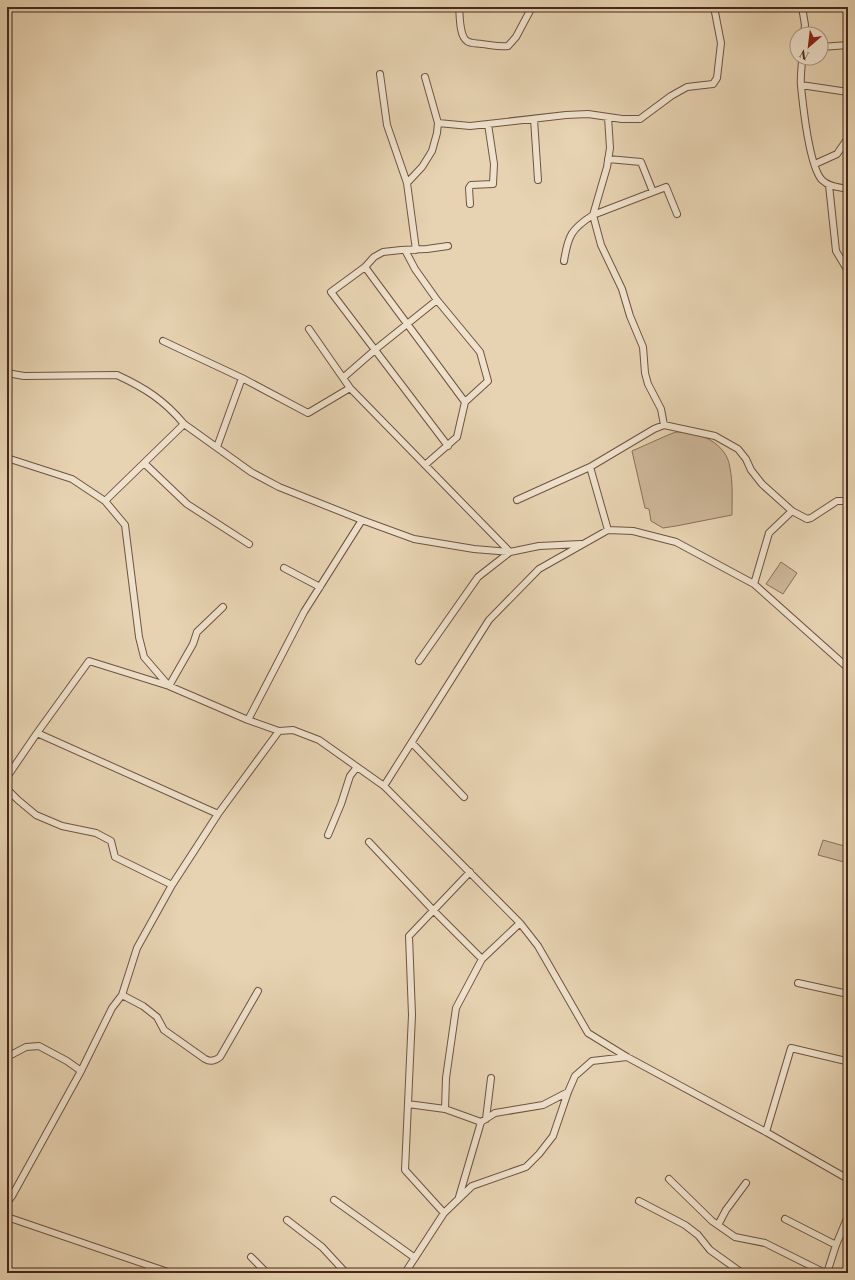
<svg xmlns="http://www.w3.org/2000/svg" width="855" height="1280" font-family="'Libre Bodoni',serif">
  <rect width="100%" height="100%" fill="#e7d3b2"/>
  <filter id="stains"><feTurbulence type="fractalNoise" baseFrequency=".005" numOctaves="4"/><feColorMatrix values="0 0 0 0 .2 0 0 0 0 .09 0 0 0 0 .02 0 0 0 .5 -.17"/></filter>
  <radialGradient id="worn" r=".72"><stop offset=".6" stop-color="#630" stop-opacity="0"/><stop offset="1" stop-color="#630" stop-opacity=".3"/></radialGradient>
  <!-- green -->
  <path fill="#ccb698" stroke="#8a6f59" d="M676 432C699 431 727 443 730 468 733 483 732 499 732 515L676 526 663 528 651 521 649 509 645 508 632 451 668 435Z
    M781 562 797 573 783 594 766 584Z
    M823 840 848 847 844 862 818 855Z"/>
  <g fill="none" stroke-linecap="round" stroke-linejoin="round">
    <!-- minor casing -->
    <g stroke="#6f5340" stroke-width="8">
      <path id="minor" d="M459 7C460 15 459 36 467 41 471 44 477 43 482 44 491 45 499 47 508 46L516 37 532 7
        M802 7 805 25 804 34
        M821 47 848 45
        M802 58C802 67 800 77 801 86 803 106 809 166 822 180 829 187 839 187 848 189
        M380 74 387 125 407 183 416 250
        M801 85 848 92
        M534 119 538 180
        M438 123 470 126 566 115 588 114 622 119H640L671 96 687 87 713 84 717 78 721 43 714 7
        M608 159 641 162 653 192
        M815 164 837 154 848 138
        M407 183 422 167 432 151 437 133 438 123 425 77
        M829 185 836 251 848 271
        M470 204 469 188 471 185 493 184 494 164 488 124
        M405 250 415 269 437 300 480 352 488 381 465 402
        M564 261C568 236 571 229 593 215L607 167 610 148 608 117
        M365 267 374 257 383 252 401 250 427 249 448 246
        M309 329 350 388
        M163 341 242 378 217 447
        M7 373 24 376 117 375C145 388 164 400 184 424
        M344 377 376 349 437 300
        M242 378 308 413 350 388 510 552 539 546 581 544
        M664 425 661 409 648 384 645 373 643 347 630 316 622 289 601 245 593 215 666 187 677 214
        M7 458 72 479 105 501
        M144 463 187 504 249 544
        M425 465 457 437 465 402 365 267 331 292 448 446
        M517 500 590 467
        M792 511 807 519 811 518 837 501H847
        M608 530 590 467 654 429 664 425 715 436 738 449 746 459 751 470 762 484 792 511 769 533 754 584
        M284 568 320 587
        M223 607 197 632 193 644 169 686 144 657 139 637 125 525 105 501 184 424 251 472 279 487 362 520 414 539 474 549 510 552 478 577 419 661
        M248 720 304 612 362 520
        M412 743 464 797
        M7 777 37 733
        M384 786 489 620 539 569 608 530 633 531 676 542 754 584 848 668
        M7 789 18 800 36 815 62 826 96 833 111 841 115 857 172 885
        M218 814 37 733 89 661 169 686 248 720 279 731
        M328 835 341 804 350 776 357 767
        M369 842 433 910 482 959
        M798 983 848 994
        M122 995 143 1006 157 1017 164 1030 205 1059C210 1062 215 1061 220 1057L258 991
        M7 1057 26 1047 39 1046 67 1061 81 1071
        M408 1104 445 1109 481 1122
        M445 1109 446 1078 456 1008 482 959 520 923
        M486 1119 491 1078
        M766 1132 791 1048 846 1061
        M669 1179 712 1221 735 1237 765 1243 825 1273
        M459 1197 481 1122 495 1113 543 1105 568 1092
        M334 1200 415 1258
        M639 1201 685 1225 698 1235 710 1250 742 1273
        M7 1203 12 1196 81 1071 112 1008 122 995 137 948 172 885 218 814 279 731 293 730 319 740 384 786 520 923 538 946 588 1033 627 1057 766 1132 848 1179
        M444 1213 405 1170 412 1015 409 936 470 872
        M7 1217 171 1273
        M785 1219 836 1245
        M287 1220 322 1247 346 1273
        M718 1225 726 1210 746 1183
        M251 1257 267 1273
        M405 1273 444 1213 472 1186 526 1167 539 1154 553 1136 568 1092 575 1076 592 1061 627 1057
        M827 1273 836 1245 848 1216"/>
    </g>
    <!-- minor -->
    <use href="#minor" stroke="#efe2cd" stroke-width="6"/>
  </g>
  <!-- margin -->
  <rect width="855" height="1280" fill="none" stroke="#e7d3b2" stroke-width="24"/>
  <rect x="8" y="8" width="839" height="1264" fill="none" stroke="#47281a" stroke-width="2"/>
  <rect x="12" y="12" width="831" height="1256" fill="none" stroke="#47281a"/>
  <!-- north arrow -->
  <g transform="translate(809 46) rotate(208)"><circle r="19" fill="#efe2cd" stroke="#ac9885"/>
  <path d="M0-3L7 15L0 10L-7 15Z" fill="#8f2418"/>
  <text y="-6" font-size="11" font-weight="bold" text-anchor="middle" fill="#47281a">N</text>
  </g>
  <rect width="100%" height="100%" filter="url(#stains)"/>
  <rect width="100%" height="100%" fill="url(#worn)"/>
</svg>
